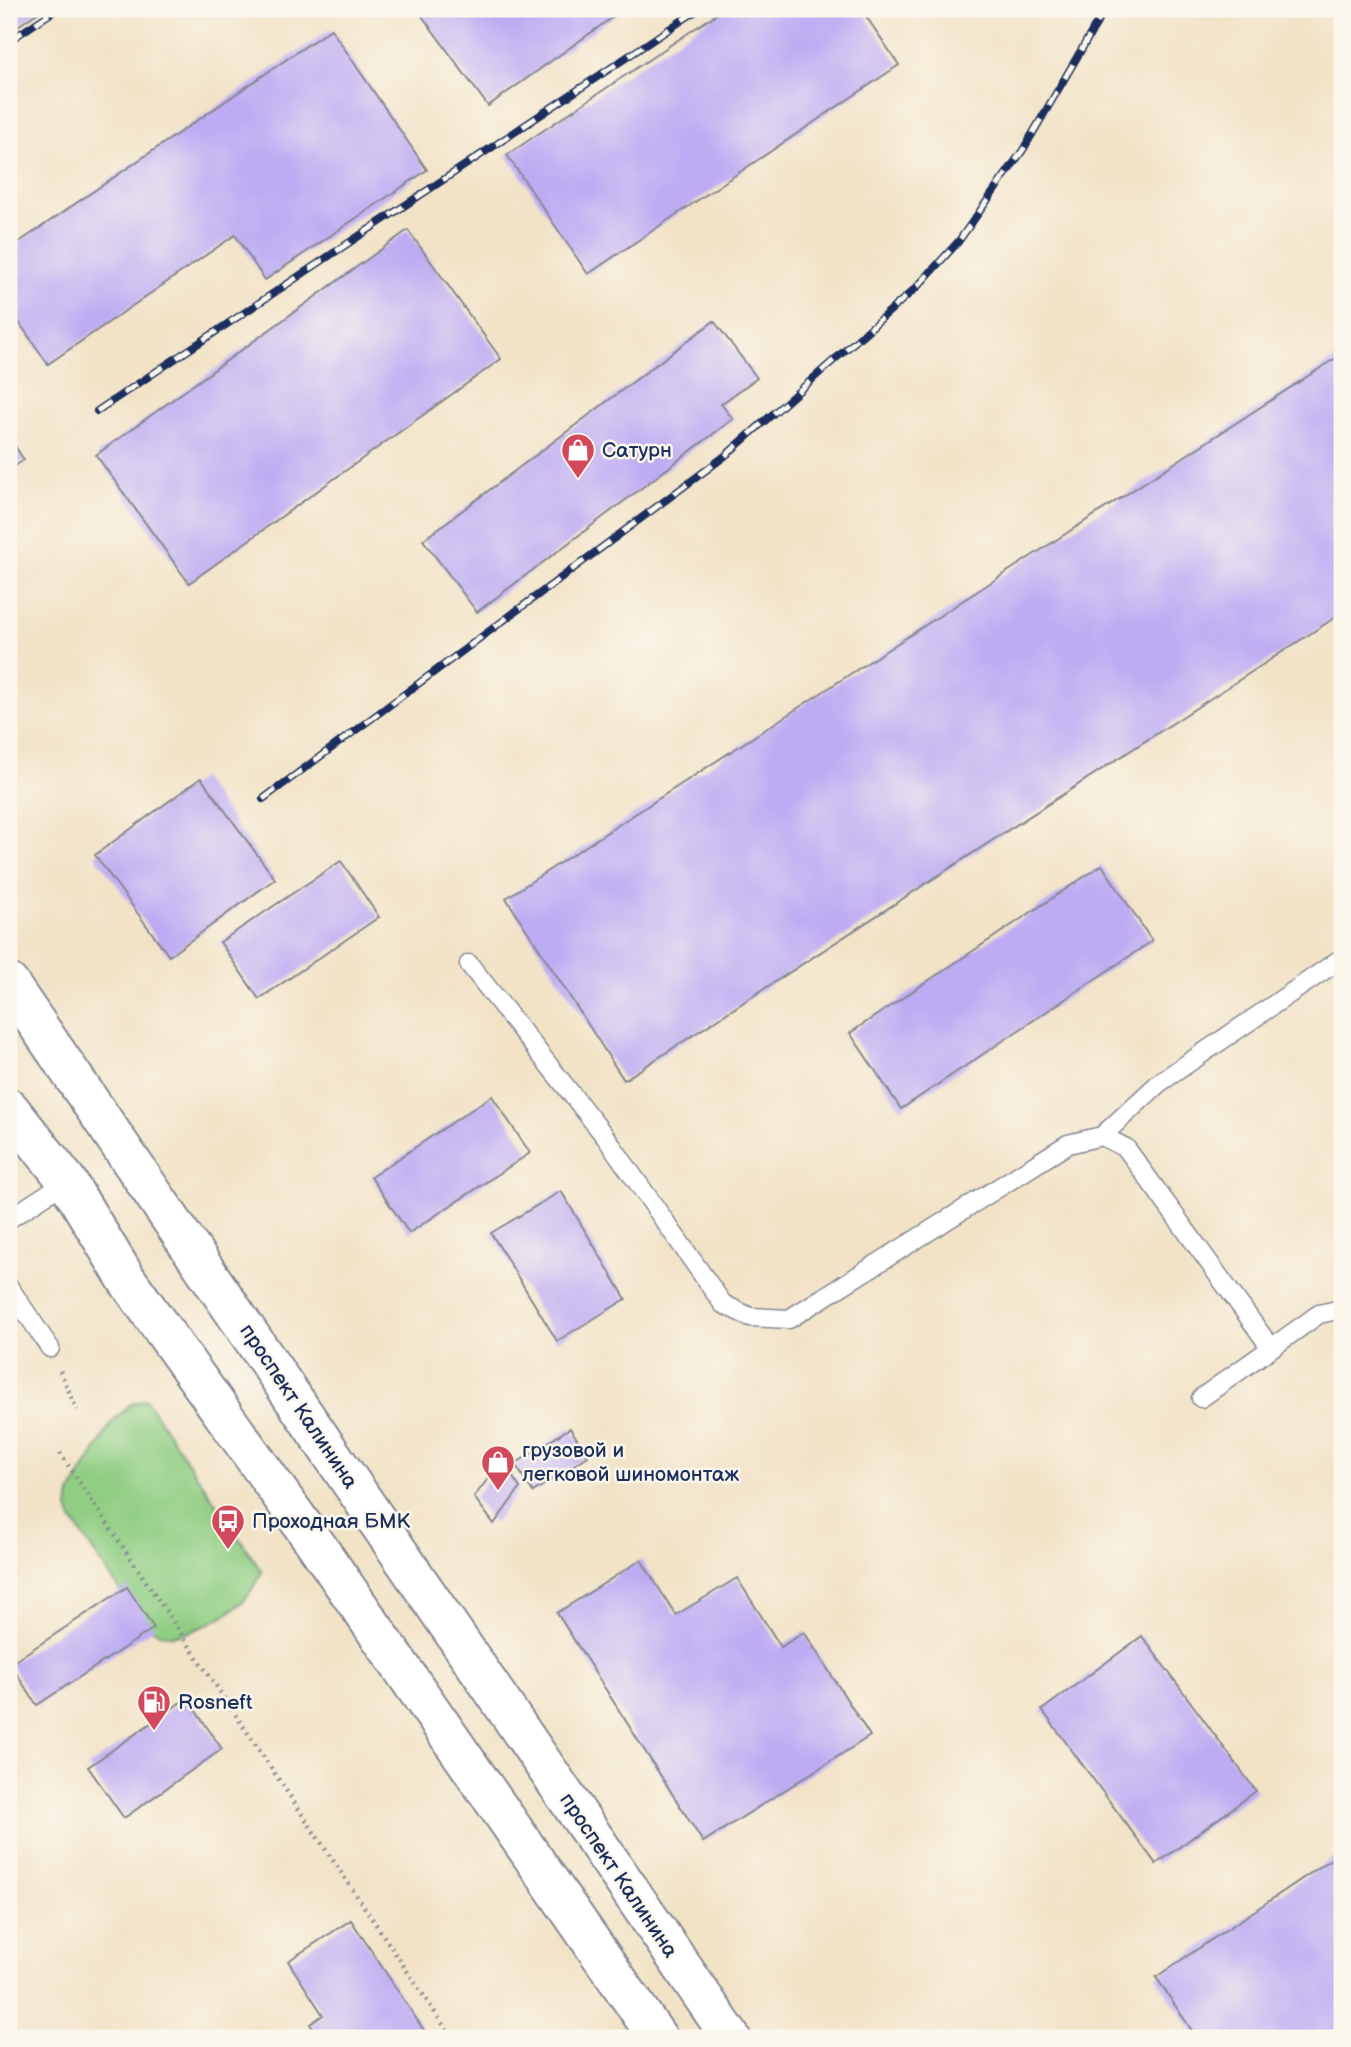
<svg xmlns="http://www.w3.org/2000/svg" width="1351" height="2047" font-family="'Balsamiq Sans',sans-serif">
  <rect width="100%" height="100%" fill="#fbf7ec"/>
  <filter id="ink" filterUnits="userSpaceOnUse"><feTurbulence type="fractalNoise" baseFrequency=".0143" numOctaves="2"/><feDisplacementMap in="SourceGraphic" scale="14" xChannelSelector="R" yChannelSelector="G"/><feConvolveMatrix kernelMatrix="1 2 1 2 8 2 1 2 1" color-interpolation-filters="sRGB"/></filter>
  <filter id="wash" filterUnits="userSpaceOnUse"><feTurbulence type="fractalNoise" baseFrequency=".00686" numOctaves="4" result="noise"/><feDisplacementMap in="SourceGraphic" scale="28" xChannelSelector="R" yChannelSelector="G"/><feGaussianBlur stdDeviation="1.57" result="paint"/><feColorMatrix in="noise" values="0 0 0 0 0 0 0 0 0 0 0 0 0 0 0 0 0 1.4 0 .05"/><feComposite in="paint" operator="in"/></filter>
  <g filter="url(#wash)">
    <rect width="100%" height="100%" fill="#f2e3c7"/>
    <!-- green -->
    <path fill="#90ce83" stroke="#567e70" stroke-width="2" d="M146 1400 262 1572C256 1581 251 1593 244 1600 231 1614 188 1637 169 1635 158 1634 149 1627 140 1620L71 1518 68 1509 70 1494 112 1422 131 1404Z"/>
    <g id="blocks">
      <!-- building -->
      <path fill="#bdabf3" d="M9 9H43L9 32Z
        M417 9H624L488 106Z
        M724 9H861L899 65 588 274 507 155Z
        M331 29 427 170 265 280 235 235 48 364 9 308V249Z
        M408 230 501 359 189 583 96 455Z
        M714 321 757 378 721 404 733 419 477 612 423 540Z
        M1342 354V613L624 1080 506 898Z
        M9 437 24 460 9 470Z
        M201 778 275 879 169 956 95 855Z
        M341 861 379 917 259 999 220 942Z
        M1102 865 1152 941 901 1109 850 1033Z
        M492 1096 530 1153 409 1233 371 1177Z
        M561 1191 626 1299 557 1341 491 1233Z
        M570 1428 588 1456 533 1492 515 1464Z
        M502 1461 520 1488 494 1524 474 1497Z
        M641 1560 676 1615 737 1578 781 1647 804 1632 870 1736 703 1842 557 1613Z
        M127 1587 154 1628 37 1705 10 1664Z
        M1142 1636 1256 1791 1156 1864 1042 1710Z
        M187 1698 222 1749 124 1818 88 1767Z
        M1342 1852V2038H1197L1156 1977Z
        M351 1920 429 2038H320L310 2024 323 2015 288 1961Z"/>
    </g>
  </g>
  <g filter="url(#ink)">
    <use href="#blocks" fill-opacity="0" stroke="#868992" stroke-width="2"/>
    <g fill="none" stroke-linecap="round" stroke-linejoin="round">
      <!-- service casing -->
      <g stroke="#868992" stroke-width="21">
        <path id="service" d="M469 964 607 1139 723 1304 750 1317 789 1319 1068 1144 1102 1136 1126 1148 1271 1348
          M1102 1136 1159 1083 1342 958
          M9 1219 67 1181
          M9 1287 50 1348
          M1201 1398 1319 1314 1342 1309"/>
      </g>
      <!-- secondary casing -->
      <g stroke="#868992" stroke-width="42">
        <path id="secondary" d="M9 983 731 2038
          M9 1108 67 1181 127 1280 313 1540 658 2038"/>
      </g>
      <!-- path -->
      <path stroke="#868992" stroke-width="4.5" stroke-dasharray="2 5" stroke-linecap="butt" d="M60 1371 77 1410
        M60 1453 452 2038"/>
      <!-- service -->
      <use href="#service" stroke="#fff" stroke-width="18"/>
      <!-- secondary -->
      <use href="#secondary" stroke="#fff" stroke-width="38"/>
      <!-- rail casing -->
      <g stroke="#1b2f5e" stroke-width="8">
        <path id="rail" d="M9 41 57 9
          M97 411 699 9
          M263 799 725 456 917 287 958 242 1023 150 1105 9"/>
      </g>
      <!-- rail -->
      <use href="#rail" stroke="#fbf7ec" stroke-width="5" stroke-dasharray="16" stroke-linecap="butt"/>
    </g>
  </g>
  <!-- icons -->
  <defs>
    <g id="shop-pin" transform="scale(1.75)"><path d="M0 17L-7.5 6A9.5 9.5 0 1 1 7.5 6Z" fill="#d1495b" stroke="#fbf7ec"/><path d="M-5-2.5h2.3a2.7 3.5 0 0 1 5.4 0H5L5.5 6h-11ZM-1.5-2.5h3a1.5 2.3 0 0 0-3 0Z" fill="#fff"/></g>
    <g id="bus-pin" transform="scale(1.75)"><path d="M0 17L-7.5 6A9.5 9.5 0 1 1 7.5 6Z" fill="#d1495b" stroke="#fbf7ec"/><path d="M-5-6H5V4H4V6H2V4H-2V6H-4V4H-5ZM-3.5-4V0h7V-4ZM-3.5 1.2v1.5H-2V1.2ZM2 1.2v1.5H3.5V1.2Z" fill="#fff"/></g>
    <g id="fuel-pin" transform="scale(1.75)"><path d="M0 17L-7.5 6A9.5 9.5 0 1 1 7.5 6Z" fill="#d1495b" stroke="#fbf7ec"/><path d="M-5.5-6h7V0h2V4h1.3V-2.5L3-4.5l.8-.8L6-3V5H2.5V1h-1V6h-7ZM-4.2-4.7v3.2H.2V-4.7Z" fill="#fff"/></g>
  </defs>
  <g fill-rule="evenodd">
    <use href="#shop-pin" x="578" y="450"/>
    <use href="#shop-pin" x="498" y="1462"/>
    <use href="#bus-pin" x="228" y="1521"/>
    <use href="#fuel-pin" x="154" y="1702"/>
  </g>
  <g text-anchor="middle" stroke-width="5" stroke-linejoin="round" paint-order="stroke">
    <!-- poi labels -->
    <g font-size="21" fill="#1b2f5e" stroke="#fbf7ec" text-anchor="start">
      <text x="602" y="457">Сатурн</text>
      <text x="522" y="1457">грузовой и<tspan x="522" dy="24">легковой шиномонтаж</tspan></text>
      <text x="252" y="1528">Проходная БМК</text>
      <text x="178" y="1709">Rosneft</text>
    </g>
    <!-- street labels -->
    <g font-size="21" fill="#1b2f5e" stroke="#fbf7ec">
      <text transform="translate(299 1406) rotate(56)" y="7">проспект Калинина</text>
      <text transform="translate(619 1875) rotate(56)" y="7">проспект Калинина</text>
    </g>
  </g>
  <!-- margin -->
  <rect width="1351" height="2047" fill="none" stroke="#fbf7ec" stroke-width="35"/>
</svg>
